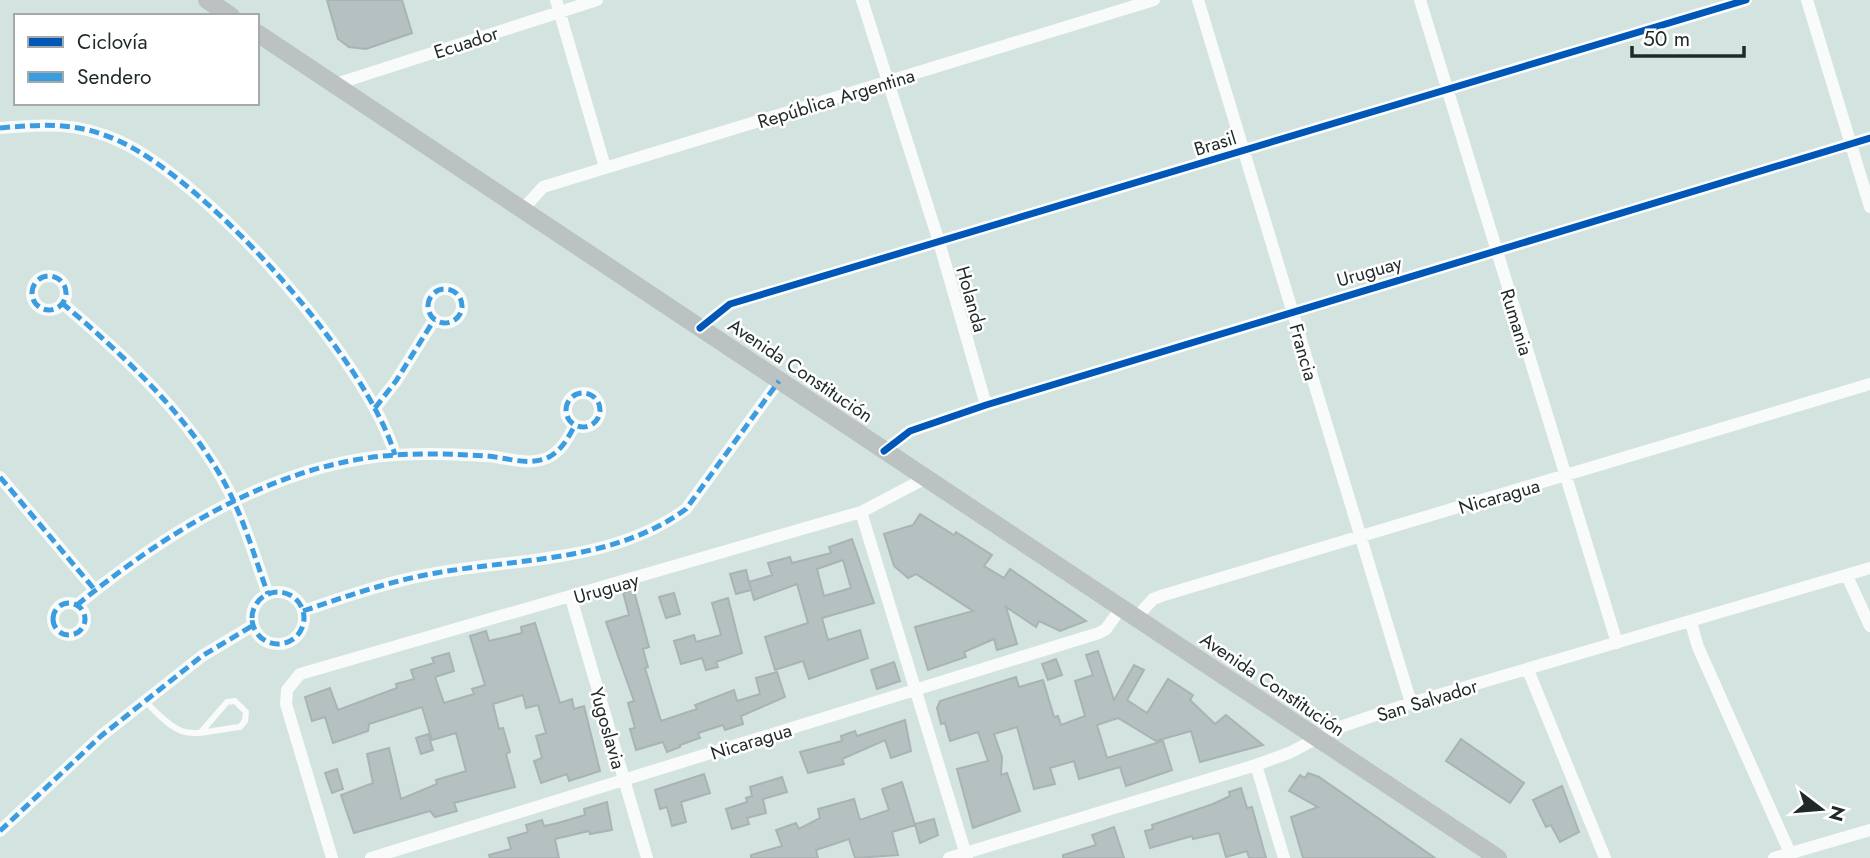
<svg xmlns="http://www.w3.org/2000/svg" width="1870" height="858" font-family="Jost,sans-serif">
  <rect width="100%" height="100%" fill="#d3e3e0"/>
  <!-- building -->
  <path fill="#b4c1c0" stroke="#a8b4b3" stroke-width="2" fill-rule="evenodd" d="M327 0H402L412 33 366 49 349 47 338 39Z
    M920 514 954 535 956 532 992 555 984 566 1004 578 1010 569 1086 621 1060 631 1039 621 1036 627 1006 607 1017 644 997 650 994 639 964 652 966 657 928 670 915 627 973 611 916 574 908 578 894 566 884 534 913 525Z
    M852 539 874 603 822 618 828 640 860 630 868 658 809 679 803 661 775 670 765 637 808 623 797 584 754 600 749 582 772 575 768 563 790 557 792 563 831 553 829 547ZM843 560 851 588 824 596 817 569Z
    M746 570 751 590 736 594 730 574Z
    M629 591H634L649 647 643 649 648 667 645 668 661 721 697 709 695 705 734 690 737 701 760 694 756 678 777 672 785 697 741 716 743 724 725 730 723 725 698 733 700 738 680 745V747L667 752 663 742 636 750 630 729 635 728 628 703 634 701 606 622 629 615 623 592Z
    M674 593 680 614 666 618 659 597Z
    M728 598 742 653 716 662 718 667 706 670 702 658 681 664 674 641 694 635 696 642 721 635 712 603Z
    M535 623 560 703 572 699 574 709 584 706 600 771 569 781 567 774 541 783 534 761 542 758 536 736 546 733 538 705 526 708 523 695 493 704 499 729 503 728 510 752 506 754 515 787 454 803 457 811 435 817 430 811 354 833 341 795 373 783 367 754 389 748 401 799 437 784 436 780 466 771 456 733 432 740 422 707 369 724 368 731 333 743 325 717 312 721 305 697 330 688 338 710 397 688 396 684 414 679 411 670 434 663 432 658 449 653 454 671 435 677 444 703 474 694 472 689 485 685 470 636 486 631 489 641 522 633 521 627Z
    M1098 651 1114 700 1134 665 1144 670 1127 700 1147 713 1168 679 1193 695 1190 700 1215 724 1226 715 1263 745 1200 762 1191 731 1156 741 1118 718 1097 725 1107 758 1163 741 1172 770 1126 786 1120 767 1079 779 1074 761 1050 768 1055 784 1034 789 1017 727 994 734 1002 757 1001 775 1007 773 1020 811 973 828 957 769 988 761 978 732 950 741 945 723 941 724 937 708 940 701 1016 677 1019 687 1043 680 1054 717 1058 716 1061 725 1085 716 1075 681 1093 675 1086 655Z
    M1056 659 1062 675 1048 680 1042 664Z
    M894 662 900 681 877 689 871 670Z
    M905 720 911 751 891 758 885 740 842 759 844 764 808 773 800 752 842 741 841 736 855 731 857 736Z
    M428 734 433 750 421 754 416 738Z
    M1461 739 1524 783 1510 803 1446 761Z
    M337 769 343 789 332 793 325 773Z
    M1308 773 1319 777 1435 858H1303L1291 817 1318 807 1289 791 1300 775 1305 778Z
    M704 774 710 793 681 802 686 822 672 826 667 807 660 809 655 790Z
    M782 777 787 792 763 799 766 813 747 818 749 824 732 829 726 809 747 802 746 798 752 796 750 787Z
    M902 782 915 825 892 832 898 855 855 858 849 839 816 850 818 858H751V855L782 846 776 830 796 823 799 829 820 818 818 809 854 799 860 820 889 810 882 789Z
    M1562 786 1579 832 1560 842 1551 825 1546 827 1533 800Z
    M1241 788 1247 808 1252 807 1266 858H1249L1247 851 1226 857 1219 833 1193 839 1192 836 1150 848 1145 831 1153 829 1152 825 1213 804 1230 796 1229 792Z
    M607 802 612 830 590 834 589 831 555 839 559 858H490L489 855 511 849 508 838 528 832 526 825 542 820 544 826 558 823 585 815 584 809Z
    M934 819 938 835 920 843 915 824Z
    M1114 827 1124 858H1063V855L1096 845 1092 835Z"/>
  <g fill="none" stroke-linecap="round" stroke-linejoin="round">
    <!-- service -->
    <path stroke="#f8fbfa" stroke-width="6" d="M146 702C185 743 186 734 240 727L245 721 246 712 235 701 227 702 201 732"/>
    <!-- minor -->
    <path stroke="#f8fbfa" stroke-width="12" d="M556 0 605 167
      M862 0 939 242 986 405
      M1198 0 1411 703
      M1420 0 1617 643
      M1807 0 1870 207
      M336 84 597 0
      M0 128C44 124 78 122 119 141 209 182 367 360 395 455
      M525 207 543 187 1154 0
      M32 293a17 17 0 1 1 34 0a17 17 0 1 1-34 0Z
      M428 306a17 17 0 1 1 34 0a17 17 0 1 1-34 0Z
      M62 303C125 356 201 427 235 504 248 533 257 564 268 594
      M700 328 730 304 1746 0
      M566 410a17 17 0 1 1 34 0a17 17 0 1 1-34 0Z
      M375 408 396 381 434 320
      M884 451 910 431 986 405 1870 138
      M0 477 95 590
      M861 512 967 858
      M1847 576 1870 626
      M252 618a26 26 0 1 1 52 0a26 26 0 1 1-52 0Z
      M571 598 647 858
      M53 619a16 16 0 1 1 32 0a16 16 0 1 1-32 0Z
      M77 605C166 532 276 463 395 455 425 453 456 454 486 456 505 457 530 467 549 457 562 450 568 438 575 425
      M303 611C347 596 390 581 436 573 520 558 614 562 686 509L779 381
      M1136 618 1153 599 1164 595 1870 384
      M1691 623 1698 647 1790 853
      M1528 670 1605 858
      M1256 765 1284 858
      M0 831 101 736 202 656 252 626
      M332 858 286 704 287 690 300 674 861 512 926 478
      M371 858 1099 633 1106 629 1121 608
      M949 858 1256 765 1289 753 1337 728 1411 703 1870 568
      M1774 858 1870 830"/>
    <!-- secondary -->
    <path stroke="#bbc2c1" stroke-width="18" d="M207 0 231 16
      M257 33C673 305 1083 585 1498 858"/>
    <!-- quiet -->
    <path stroke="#3c9ce0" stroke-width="5" stroke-dasharray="10 5" stroke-linecap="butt" d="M0 128C44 124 78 122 119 141 209 182 367 360 395 455
      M32 293a17 17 0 1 1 34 0a17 17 0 1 1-34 0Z
      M428 306a17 17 0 1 1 34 0a17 17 0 1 1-34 0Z
      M62 303C125 356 201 427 235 504 248 533 257 564 268 594
      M566 410a17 17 0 1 1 34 0a17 17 0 1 1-34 0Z
      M375 408 396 381 434 320
      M0 477 95 590
      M252 618a26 26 0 1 1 52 0a26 26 0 1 1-52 0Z
      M53 619a16 16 0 1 1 32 0a16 16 0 1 1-32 0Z
      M77 605C166 532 276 463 395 455 425 453 456 454 486 456 505 457 530 467 549 457 562 450 568 438 575 425
      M303 611C347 596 390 581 436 573 520 558 614 562 686 509L779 381
      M0 831 101 736 202 656 252 626"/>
    <!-- cycleway casing -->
    <g stroke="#fff" stroke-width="11">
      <path id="cycleway" d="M700 328 730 304 1746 0
        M884 451 910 431 986 405 1870 138"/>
    </g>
    <!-- cycleway -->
    <use href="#cycleway" stroke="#0057b8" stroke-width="7"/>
  </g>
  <g text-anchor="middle" stroke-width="5" stroke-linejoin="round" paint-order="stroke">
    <!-- street labels -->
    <g font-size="19" fill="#1f2928" stroke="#fff">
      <text transform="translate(466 42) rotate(-18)" y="7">Ecuador</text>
      <text transform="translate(836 98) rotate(-17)" y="7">República Argentina</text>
      <text transform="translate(1215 143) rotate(-17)" y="7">Brasil</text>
      <text transform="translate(1369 271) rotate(-16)" y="7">Uruguay</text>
      <text transform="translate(972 299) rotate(74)" y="7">Holanda</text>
      <text transform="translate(1517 322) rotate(73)" y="7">Rumania</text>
      <text transform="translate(1304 352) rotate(74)" y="7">Francia</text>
      <text transform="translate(801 370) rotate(34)" y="7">Avenida Constitución</text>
      <text transform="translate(1499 496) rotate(-16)" y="7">Nicaragua</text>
      <text transform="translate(606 588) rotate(-16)" y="7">Uruguay</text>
      <text transform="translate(1273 684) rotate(34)" y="7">Avenida Constitución</text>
      <text transform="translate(1427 700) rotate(-17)" y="7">San Salvador</text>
      <text transform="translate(608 728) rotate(74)" y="7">Yugoslavia</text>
      <text transform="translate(751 741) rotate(-17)" y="7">Nicaragua</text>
    </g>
  </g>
  <!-- legend -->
  <rect x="14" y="14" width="245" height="91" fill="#ffffff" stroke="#a5a9a9" stroke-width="2"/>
  <rect x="28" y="37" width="35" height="10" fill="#0057b8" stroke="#a5a9a9" stroke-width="2"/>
  <text x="77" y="49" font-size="21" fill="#1f2928">Ciclovía</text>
  <rect x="28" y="72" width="35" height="10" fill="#3c9ce0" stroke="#a5a9a9" stroke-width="2"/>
  <text x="77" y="84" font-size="21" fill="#1f2928">Sendero</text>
  <!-- north arrow -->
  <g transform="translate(1821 809) rotate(106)" stroke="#ffffff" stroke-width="5" paint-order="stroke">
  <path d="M0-5L12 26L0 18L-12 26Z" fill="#1f2928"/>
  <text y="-10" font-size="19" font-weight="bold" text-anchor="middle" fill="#1f2928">N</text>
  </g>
  <!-- scale -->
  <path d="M1632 46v10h112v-10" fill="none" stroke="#1f2928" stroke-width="3.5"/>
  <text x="1643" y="46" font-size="21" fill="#1f2928" stroke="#ffffff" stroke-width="5" paint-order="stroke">50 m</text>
</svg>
